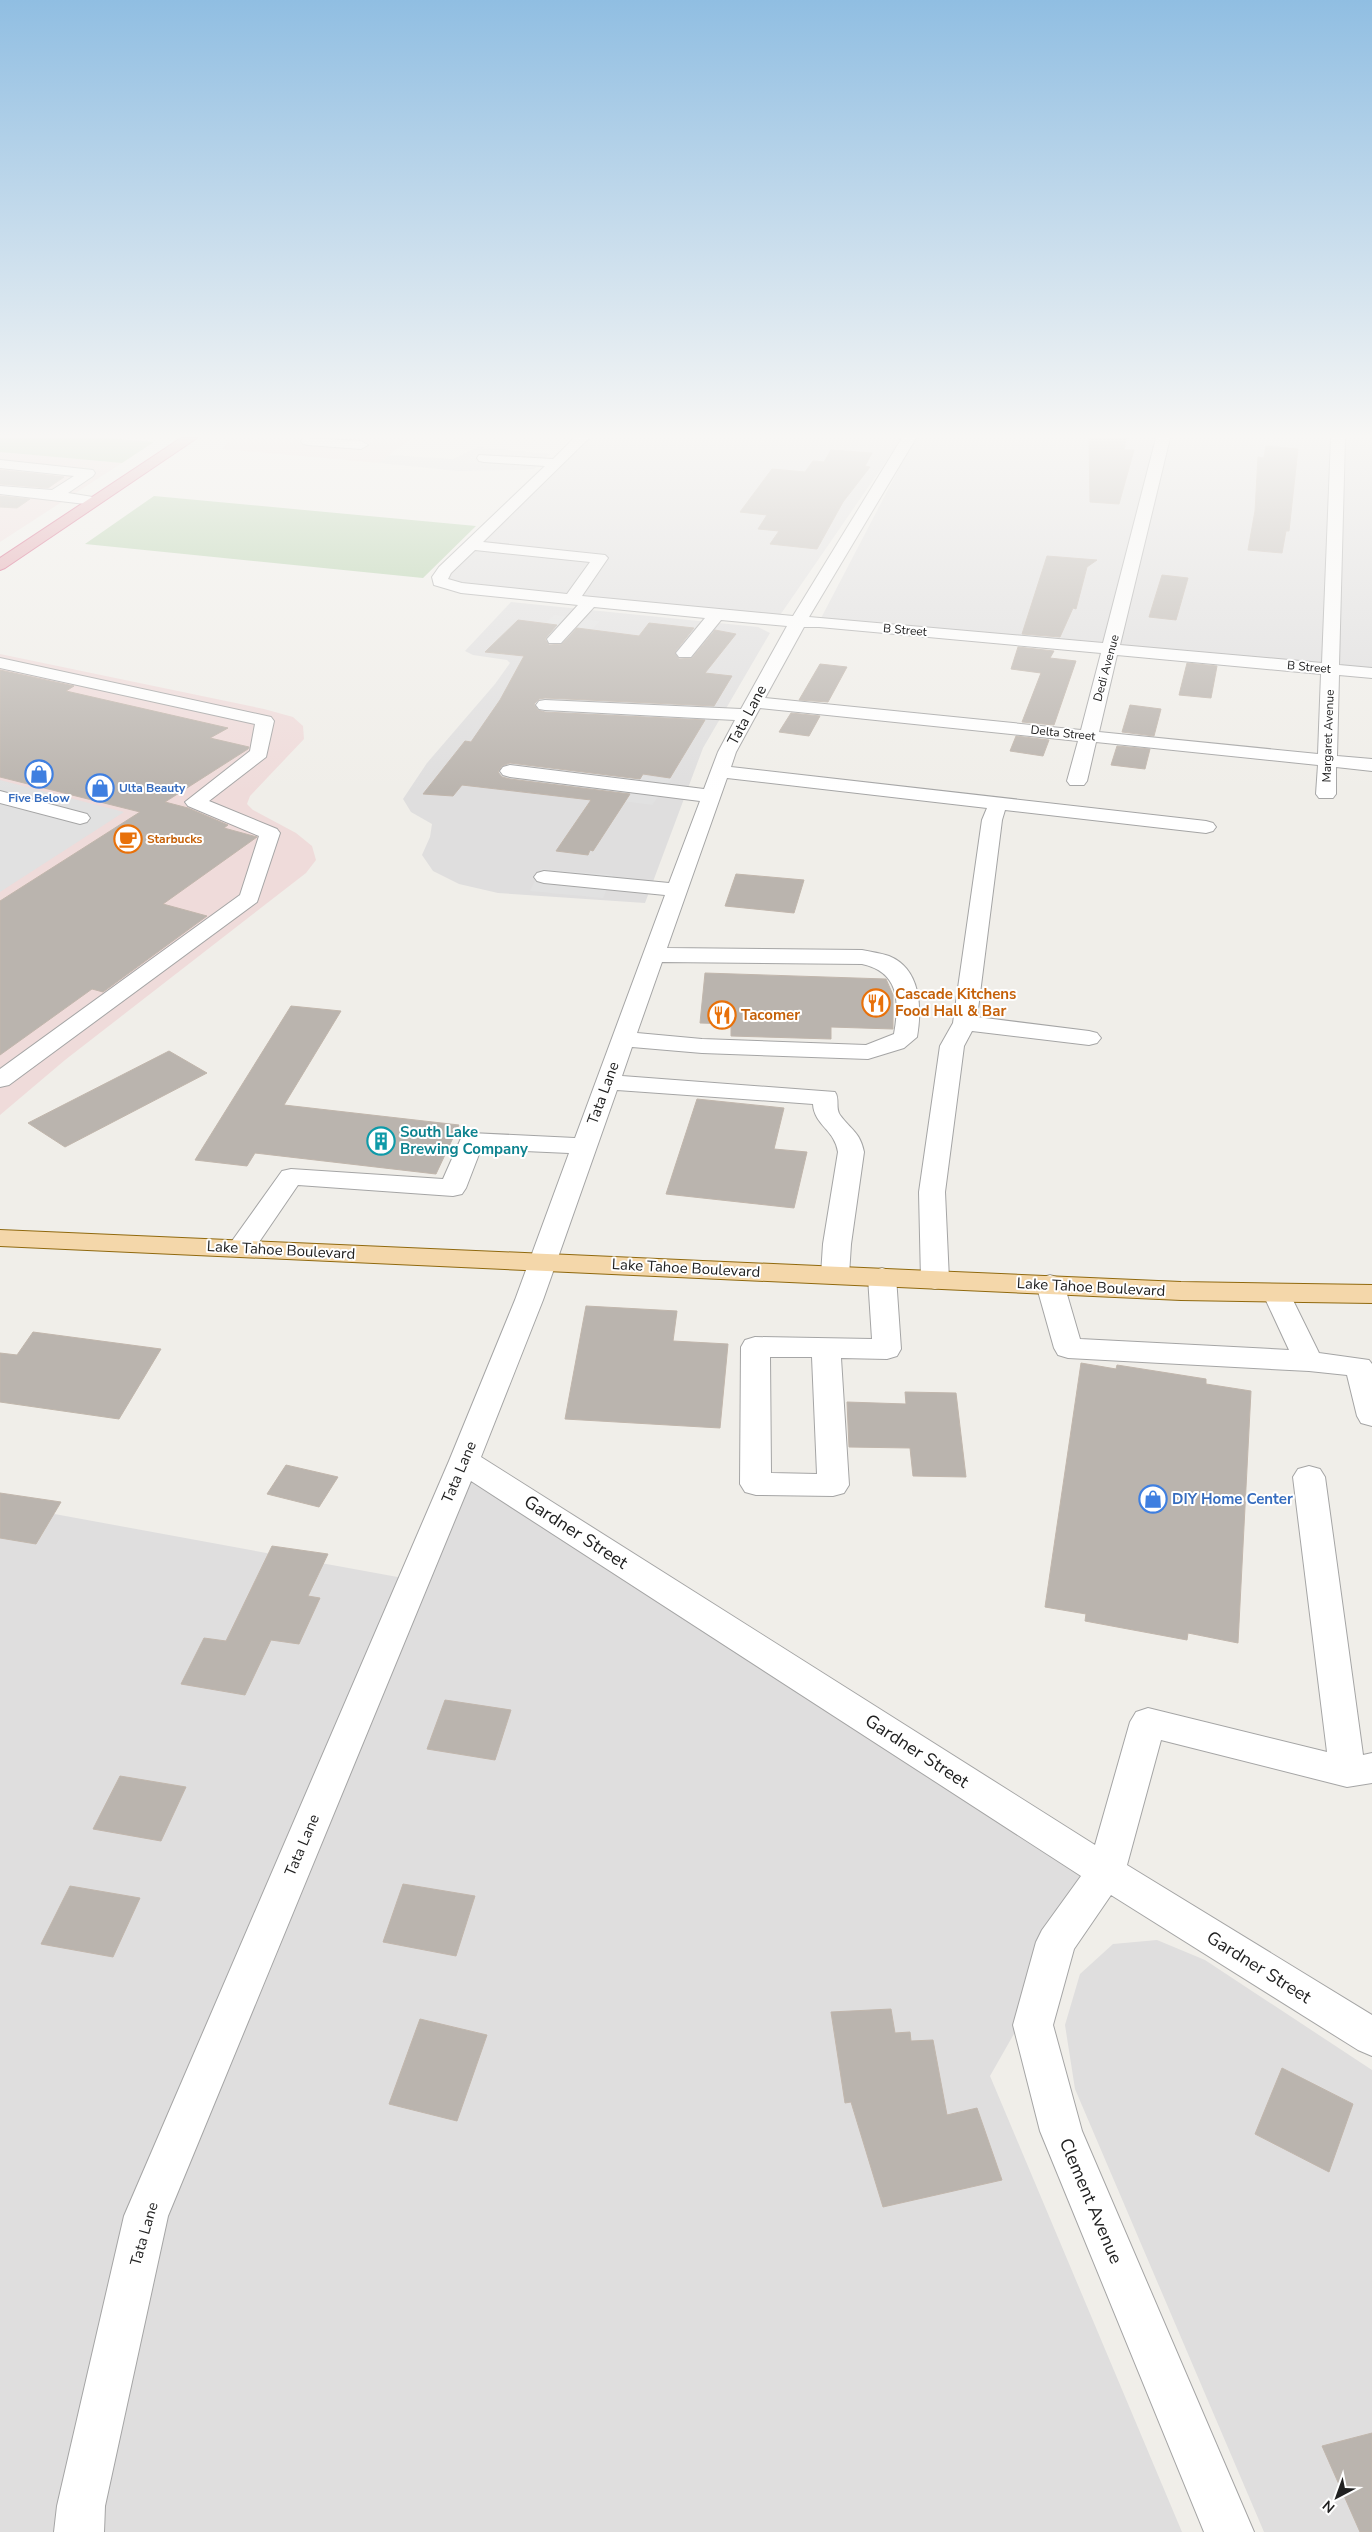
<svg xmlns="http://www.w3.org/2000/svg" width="1372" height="2532" font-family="'Nunito Sans',sans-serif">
  <rect width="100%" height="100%" fill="#f0eee9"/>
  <!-- residential -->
  <path fill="#dfdede" d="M582 438H902L776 621 440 582Z
    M915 438H1372V672L819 622Z
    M478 447 550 454 534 469 517 470 458 471 379 463 389 455 453 459Z
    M511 602 758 627 770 633 703 748 645 903 498 893 459 884 433 871 422 855 430 837 432 824 411 812 403 799 427 763 495 684 510 663 507 660 473 655 465 651Z
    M464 1461 1106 1872 990 2076 1182 2532H0V1504L414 1580Z
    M1157 1940 1205 1960 1372 2070V2532H1264L1075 2089 1065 2025 1080 1974 1113 1944Z"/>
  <!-- commercial -->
  <path fill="#efdbda" d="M230 438H411L379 463 222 449Z
    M0 452 122 463 0 542Z
    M0 654 264 709 293 717 303 726 304 739 250 796 247 804 253 810 296 833 312 846 316 860 306 873 65 1060 0 1115Z"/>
  <!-- forest -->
  <path fill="#accca1" d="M0 438H108L154 442 122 463 0 452Z
    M154 496 476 526 423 578 85 544Z"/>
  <!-- parking -->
  <path fill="#e1e1e1" d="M480 449 533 453 519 467 465 463Z
    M554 615 600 621 577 645 530 638Z
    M669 699 712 703 708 709 710 721 694 719 691 722 533 713 540 701 664 709Z
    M505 761 636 775 672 779 652 805 590 797 595 787 495 775Z
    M0 780 124 812 0 892Z
    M541 869 613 875 603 898 530 891Z"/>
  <!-- building -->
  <path fill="#bab4ae" stroke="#c1b6ac" d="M1089 438H1126L1124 450H1134L1119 504 1090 502Z
    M1266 446 1298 449 1289 531H1286L1282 553 1248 550 1255 511 1258 457 1264 458Z
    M831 450 872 453 865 466 870 467 843 502 817 549 770 544 779 531 758 529 767 515 740 512 772 469 805 472 813 461 824 462Z
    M0 470 30 473 64 477 48 488 0 484Z
    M0 496 30 499 17 508 0 507Z
    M1047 556 1097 560 1087 567 1076 609 1073 608 1060 637 1022 634Z
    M1162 575 1188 578 1176 620 1149 617Z
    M518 620 557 625 545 639 549 645 562 644 577 628 639 636 649 623 694 628 675 652 679 659 692 658 715 630 736 634 705 673 732 676 714 706 545 698 539 699 534 704 538 710 545 712 705 720 670 778 643 774 640 779 510 763 502 766 498 772 502 777 510 779 630 794 593 851 590 850 588 855 556 851 591 800 462 785 453 796 423 794 465 741 471 742 500 700 524 656 485 652Z
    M1018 647 1054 651 1050 658 1076 661 1054 725 1022 722 1041 673 1011 669Z
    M1187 663 1217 666 1211 698 1179 695Z
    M820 664 847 667 828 702 799 700Z
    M0 670 74 686 66 691 228 728 210 738 249 747 248 749 165 802 188 808 228 825 224 828 257 837 163 904 207 916 103 992 92 989 0 1055V901L140 812 0 777Z
    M1130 705 1161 709 1154 736 1122 732Z
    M791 713 820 716 809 736 779 732Z
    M1016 736 1049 740 1043 756 1010 751Z
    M1117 746 1150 749 1145 769 1111 765Z
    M736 874 804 880 794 913 725 906Z
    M705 973 886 979 893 995V1029L831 1027V1039L731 1036V1024L700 1023Z
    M291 1006 341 1011 284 1105 459 1125 436 1174 255 1153 247 1166 195 1160Z
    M169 1051 207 1073 65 1147 28 1123Z
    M697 1099 784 1108 774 1149 807 1152 794 1208 666 1194Z
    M586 1306 677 1311 673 1341 728 1344 720 1428 565 1419Z
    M33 1332 161 1349 119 1419 0 1402V1353L17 1355Z
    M1081 1363 1116 1369 1117 1365 1206 1379V1384L1251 1391 1238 1643 1188 1633 1187 1640 1085 1621 1086 1614 1045 1607Z
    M905 1392 956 1393 966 1477 913 1476 910 1448 849 1447 847 1402 906 1404Z
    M286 1465 338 1477 319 1507 267 1494Z
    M0 1493 61 1502 36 1544 0 1538Z
    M272 1546 328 1554 308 1596 320 1598 299 1644 271 1640 245 1695 181 1684 204 1638 226 1641Z
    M445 1700 511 1710 495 1760 427 1749Z
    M120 1776 186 1787 161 1841 93 1829Z
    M403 1884 475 1896 456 1956 383 1942Z
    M70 1886 140 1898 113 1957 41 1944Z
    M891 2009 895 2033 910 2032 911 2041 933 2040 947 2115 977 2108 1002 2180 883 2207 851 2102 845 2103 831 2012Z
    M420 2019 487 2035 457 2121 389 2104Z
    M1282 2068 1353 2104 1329 2172 1255 2134Z
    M1372 2433V2532H1360L1322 2446Z"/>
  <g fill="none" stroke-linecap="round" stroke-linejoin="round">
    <!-- minor casing -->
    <g stroke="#a5a5a5" stroke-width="2">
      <path id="minor" d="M303 438 361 441 368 445 361 449 308 445 303 444 301 441Z
        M574 438H589L483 542 605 555 608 558 582 596 793 616 902 438H916L809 617 1103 643 1156 438H1170L1120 645 1322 663 1331 438H1345L1339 665 1372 668V678L1339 675 1337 756 1372 759V771L1336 767V794L1333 798H1319L1316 794 1318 765 1096 742 1087 781 1084 785H1070L1067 781 1078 741 760 708 736 752 731 767 1206 821 1213 823 1216 827 1213 831 1206 833 1005 810 1002 820 977 1017 1089 1031 1097 1033 1101 1038 1097 1043 1089 1045 972 1031 964 1046 945 1192 949 1280 945 1286 935 1289 925 1286 921 1280 919 1192 940 1046 953 1023 982 820 987 808 727 778 667 948 862 950C871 952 880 953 889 956 921 969 922 1008 917 1037L904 1048 868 1059 702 1053 632 1047 622 1076 835 1092C840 1099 835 1108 840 1115 851 1130 860 1132 864 1152L851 1244 849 1275 845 1281 835 1284 825 1281 821 1275 823 1244 838 1152C835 1130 814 1125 813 1104L617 1090 543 1300 481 1457 1095 1845 1130 1722 1136 1712 1148 1708 1327 1752 1293 1477 1298 1469 1309 1466 1320 1469 1325 1477 1363 1755 1372 1753V1783L1347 1787 1161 1740 1127 1865 1372 2015V2056L1358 2050 1111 1895 1074 1949 1053 2025 1082 2131 1254 2532H1204L1040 2131 1013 2025 1036 1942 1042 1930 1081 1876 471 1481 168 2216 105 2506 104 2532H54L57 2506 124 2216 449 1461 515 1300 569 1153 481 1149 466 1188 462 1194 453 1196 298 1185 251 1254 241 1256 231 1254 227 1248 282 1171 291 1169 443 1179 462 1136 471 1133 575 1138 665 895 544 883 537 881 534 877 537 873 544 871 669 883 700 801 510 777 503 775 500 771 503 767 510 765 704 789 718 752 735 720 545 710 539 709 536 705 539 701 545 700 741 709 787 626 721 620 691 657H679L676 653 705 618 594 607 561 643H549L547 639 578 605 461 593 434 585 432 577 439 567 545 466 484 462 479 461 477 458 479 455 553 459ZM475 550 590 562 567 594 462 583 448 579 451 573ZM804 627H819L1101 653 1081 730 765 698ZM1117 655 1321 674 1318 754 1099 732ZM662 962 862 964C899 972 900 1001 894 1034L866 1045 702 1039 637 1033Z
        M0 460 93 470 95 473 93 476 68 493 99 498 101 501 94 505 0 494V486L52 490 74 476 0 468Z
        M0 658 271 717 274 721 266 757 209 801 277 829 280 833 257 902 9 1085 0 1087V1069L240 895 259 836 188 806 185 802 250 751 255 724 0 668Z
        M0 791 87 814 90 818 87 822 80 824 0 803Z
        M882 1268 892 1271 896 1277 901 1349 897 1356 887 1359 841 1358 849 1485 844 1493 833 1496 756 1495 745 1492 740 1484 741 1347 745 1340 755 1337 872 1339 868 1277 872 1271ZM770 1357H812L817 1474 771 1473Z
        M1050 1275 1060 1278 1064 1284 1080 1339 1289 1350 1263 1294 1267 1288 1277 1285 1287 1288 1319 1353 1369 1360 1372 1364V1426L1361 1423 1357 1416 1347 1375 1309 1371 1068 1358 1058 1355 1054 1348 1036 1284 1040 1278Z"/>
    </g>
    <!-- major casing -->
    <g stroke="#90690e" stroke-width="2">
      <path id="major" d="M0 1230 1181 1282 1372 1285V1303L1181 1300 0 1246Z"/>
    </g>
    <!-- highway casing -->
    <g stroke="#cc3866" stroke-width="2">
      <path id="highway" d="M181 438H197L5 568 0 570V558Z"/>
    </g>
    <!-- minor -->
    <use href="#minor" fill="#fff" fill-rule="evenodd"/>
    <!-- major -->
    <use href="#major" fill="#f4d7aa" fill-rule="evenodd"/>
    <!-- highway -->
    <use href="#highway" fill="#e098a3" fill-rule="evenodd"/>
  </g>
  <!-- sky -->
  <linearGradient id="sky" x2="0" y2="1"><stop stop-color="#90bee2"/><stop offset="0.55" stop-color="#f8f7f5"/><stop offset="1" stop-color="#f8f7f5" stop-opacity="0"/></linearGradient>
  <rect width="1372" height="793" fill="url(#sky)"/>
  <!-- icons -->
  <defs>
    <g id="shop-ring" transform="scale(1.4375)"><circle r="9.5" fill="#fff" stroke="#3f7fe0" stroke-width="1.5"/><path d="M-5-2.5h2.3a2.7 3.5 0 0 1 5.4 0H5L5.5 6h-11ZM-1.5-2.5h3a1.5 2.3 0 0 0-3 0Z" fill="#3f7fe0"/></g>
    <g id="cafe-ring" transform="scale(1.4375)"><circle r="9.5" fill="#fff" stroke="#e8710a" stroke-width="1.5"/><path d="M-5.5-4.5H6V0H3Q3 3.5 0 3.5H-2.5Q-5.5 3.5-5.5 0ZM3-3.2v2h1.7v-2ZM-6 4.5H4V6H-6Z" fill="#e8710a"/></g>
    <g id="restaurant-ring" transform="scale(1.4375)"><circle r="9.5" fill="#fff" stroke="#e8710a" stroke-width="1.5"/><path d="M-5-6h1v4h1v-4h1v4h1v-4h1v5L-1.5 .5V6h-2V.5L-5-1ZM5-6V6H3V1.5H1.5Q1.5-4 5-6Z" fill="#e8710a"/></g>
    <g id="building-ring" transform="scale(1.4375)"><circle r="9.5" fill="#fff" stroke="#0f9aa8" stroke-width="1.5"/><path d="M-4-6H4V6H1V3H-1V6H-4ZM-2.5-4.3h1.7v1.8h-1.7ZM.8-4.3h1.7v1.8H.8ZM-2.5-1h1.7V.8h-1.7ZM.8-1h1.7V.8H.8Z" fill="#0f9aa8"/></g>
  </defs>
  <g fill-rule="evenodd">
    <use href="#shop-ring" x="39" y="774"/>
    <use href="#shop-ring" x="100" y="788"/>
    <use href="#cafe-ring" x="128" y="839"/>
    <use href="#restaurant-ring" x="876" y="1003"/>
    <use href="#restaurant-ring" x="722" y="1015"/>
    <use href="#building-ring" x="381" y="1141"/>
    <use href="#shop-ring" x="1153" y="1499"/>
  </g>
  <g text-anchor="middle" stroke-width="4" stroke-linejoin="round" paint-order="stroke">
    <!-- far-street labels -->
    <g font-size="12" fill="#212121" stroke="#fff">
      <text transform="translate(905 630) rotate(5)" y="4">B Street</text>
      <text transform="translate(1309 667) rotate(5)" y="4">B Street</text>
      <text transform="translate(1106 668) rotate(-75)" y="4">Dedi Avenue</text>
      <text transform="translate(1063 733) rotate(6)" y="4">Delta Street</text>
      <text transform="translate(1328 736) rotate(-88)" y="4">Margaret Avenue</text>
    </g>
    <!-- far-shop labels -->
    <g font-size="12" font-weight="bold" fill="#366cbe" stroke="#fff" text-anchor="start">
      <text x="119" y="792">Ulta Beauty</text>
      <text x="39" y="802" text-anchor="middle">Five Below</text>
    </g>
    <!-- far-food labels -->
    <g font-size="12" font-weight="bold" fill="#c56008" stroke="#fff" text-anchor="start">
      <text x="147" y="843">Starbucks</text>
    </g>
    <!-- street labels -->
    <g font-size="15" fill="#212121" stroke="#fff">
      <text transform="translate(747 715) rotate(-62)" y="5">Tata Lane</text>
      <text transform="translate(603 1093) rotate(-70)" y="5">Tata Lane</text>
      <text transform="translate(281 1250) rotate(3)" y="5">Lake Tahoe Boulevard</text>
      <text transform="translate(686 1268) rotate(3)" y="5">Lake Tahoe Boulevard</text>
      <text transform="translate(1091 1287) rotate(3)" y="5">Lake Tahoe Boulevard</text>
      <text transform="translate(459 1472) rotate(-67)" y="5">Tata Lane</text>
      <text transform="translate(302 1845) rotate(-67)" y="5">Tata Lane</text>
      <text transform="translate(144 2234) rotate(-74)" y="5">Tata Lane</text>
    </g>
    <!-- food labels -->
    <g font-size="15" font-weight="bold" fill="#c56008" stroke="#fff" text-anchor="start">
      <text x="895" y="999">Cascade Kitchens<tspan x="895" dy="17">Food Hall &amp; Bar</tspan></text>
      <text x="741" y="1020">Tacomer</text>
    </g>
    <!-- culture labels -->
    <g font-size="15" font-weight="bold" fill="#0d838f" stroke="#fff" text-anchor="start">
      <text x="400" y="1137">South Lake<tspan x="400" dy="17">Brewing Company</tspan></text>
    </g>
    <!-- shop labels -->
    <g font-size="15" font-weight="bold" fill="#366cbe" stroke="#fff" text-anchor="start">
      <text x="1172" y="1504">DIY Home Center</text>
    </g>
    <!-- near-street labels -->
    <g font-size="18" fill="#212121" stroke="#fff">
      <text transform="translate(576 1532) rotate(33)" y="6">Gardner Street</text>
      <text transform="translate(917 1751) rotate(33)" y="6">Gardner Street</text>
      <text transform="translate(1259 1967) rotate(32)" y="6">Gardner Street</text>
      <text transform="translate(1091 2201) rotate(67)" y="6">Clement Avenue</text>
    </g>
  </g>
  <!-- north arrow -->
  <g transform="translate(1337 2497) rotate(221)" stroke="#ffffff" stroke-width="4" paint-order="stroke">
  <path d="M0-4L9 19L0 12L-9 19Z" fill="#212121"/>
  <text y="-8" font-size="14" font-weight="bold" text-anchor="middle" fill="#212121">N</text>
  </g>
</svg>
